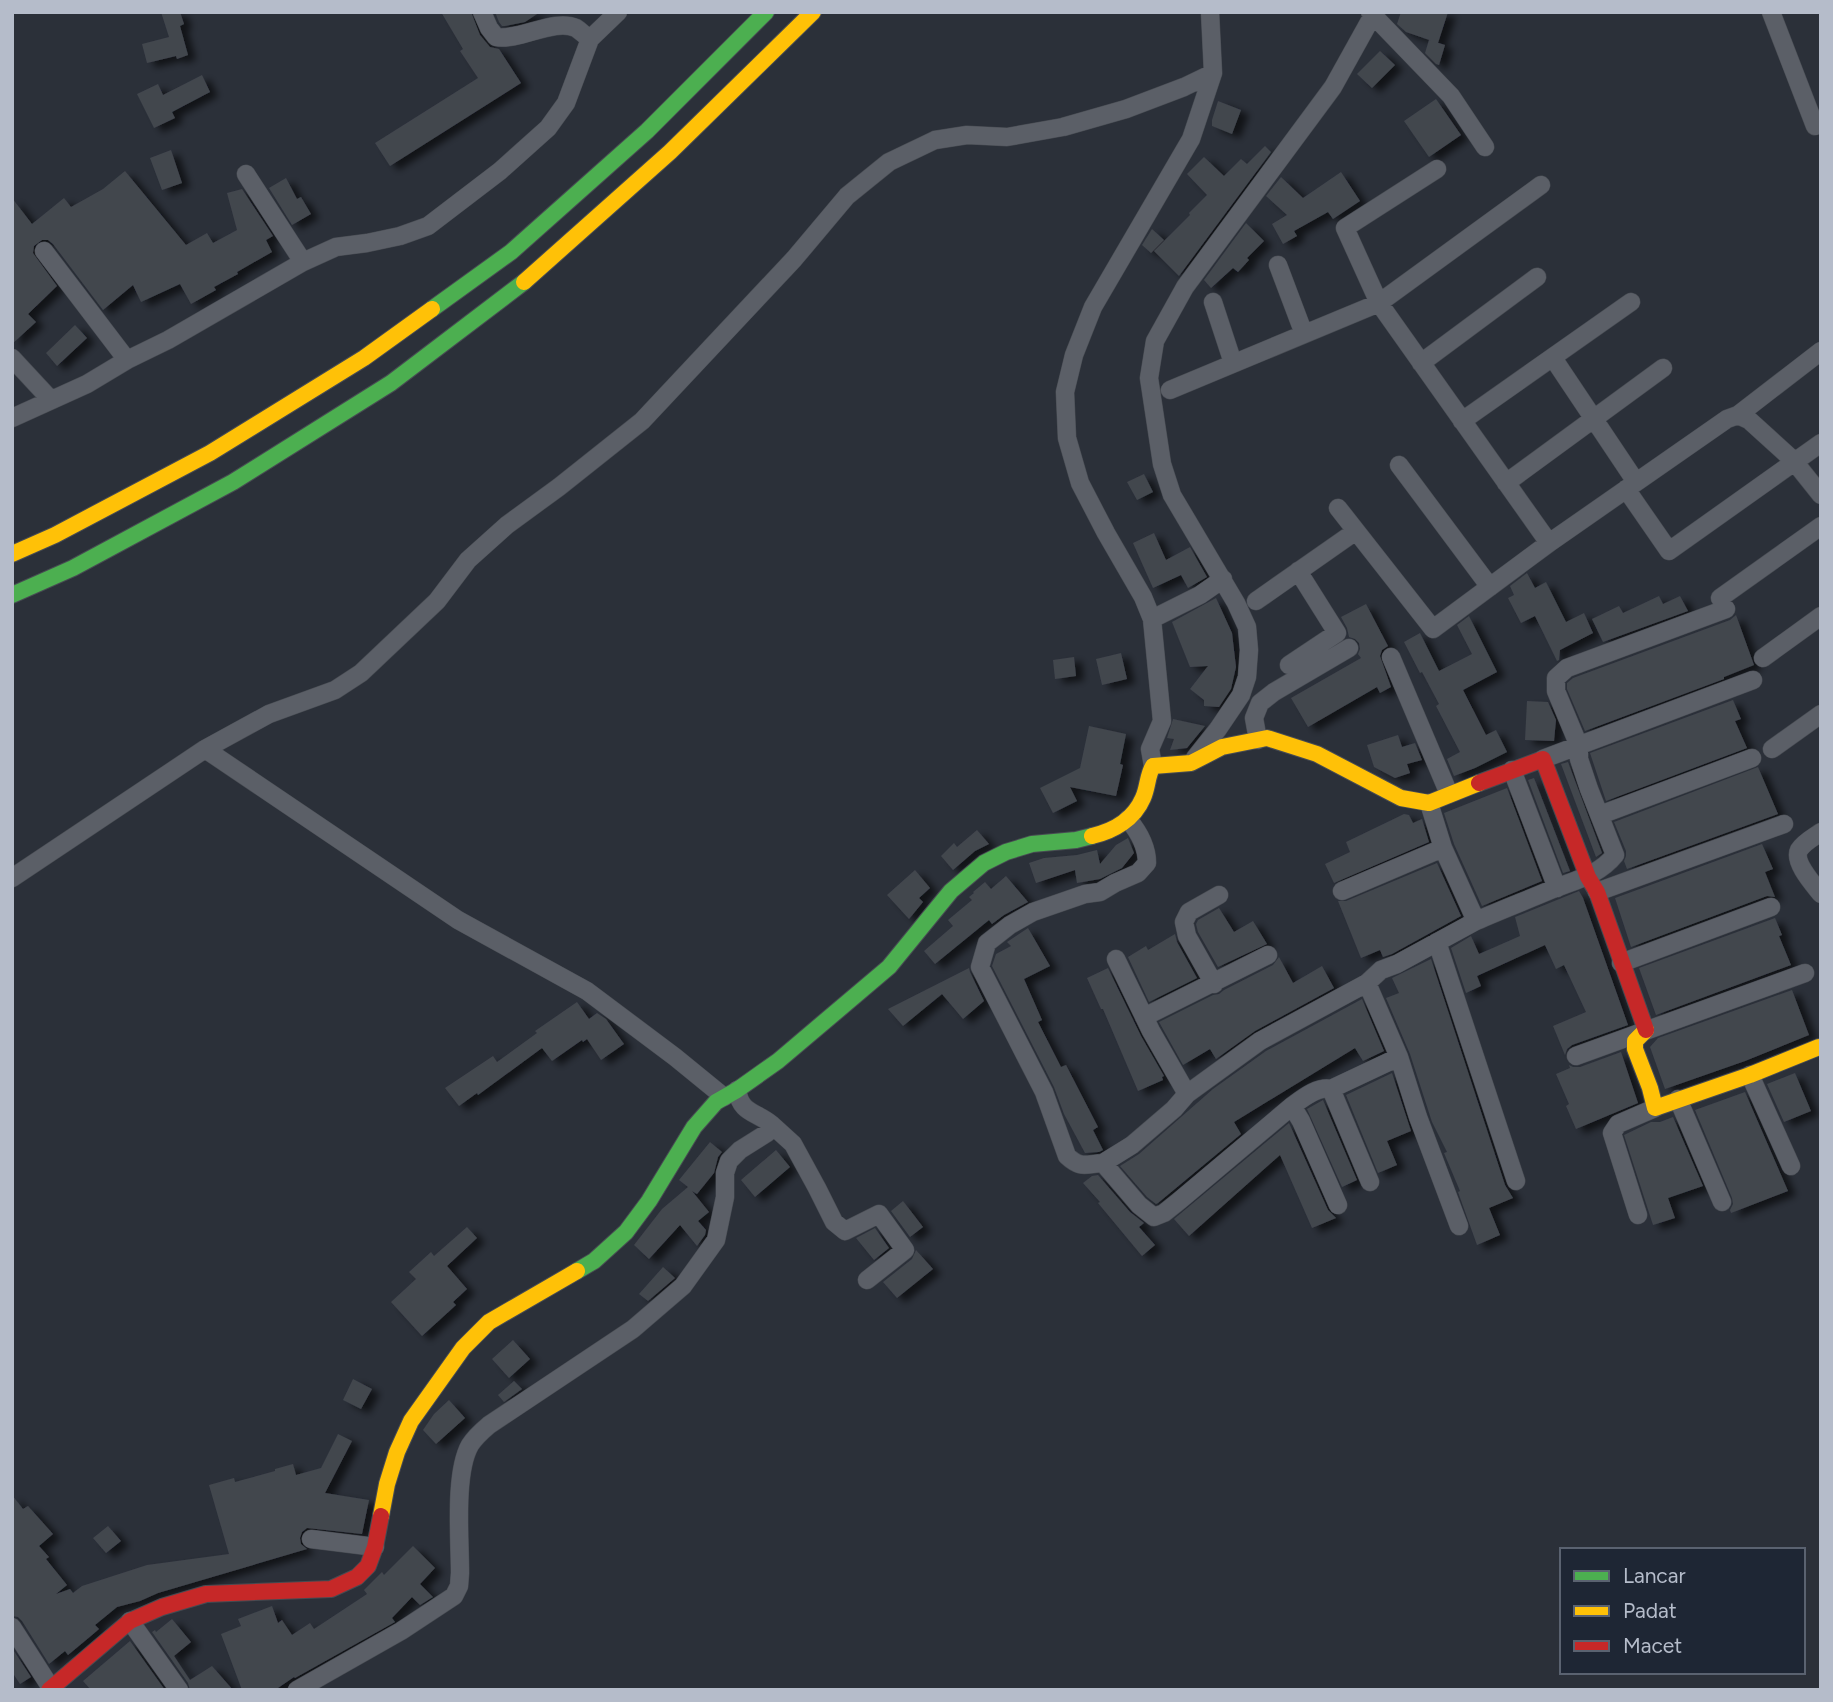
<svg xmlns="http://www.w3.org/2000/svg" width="1833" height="1702" font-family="Figtree,sans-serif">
  <defs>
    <filter id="shadow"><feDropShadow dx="8" dy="4.5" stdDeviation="3.5" flood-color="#0009"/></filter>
  </defs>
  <rect width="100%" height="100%" fill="#2b3039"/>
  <!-- building -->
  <path fill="#42464e" filter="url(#shadow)" d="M161 12H180L184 24 180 26 188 55 177 59 176 56 147 63 142 44 169 37Z
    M441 12H471L480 35 490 47 499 49 521 83 390 166 375 143 478 78 460 51 463 49Z
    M495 12H540L525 22 505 26H502L499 22Z
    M1401 12H1448L1438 43 1406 32 1397 24Z
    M1429 40 1445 45 1439 65 1436 64 1425 53Z
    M1380 51 1395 65 1372 88 1357 74Z
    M202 75 210 92 172 112 175 118 154 128 137 94 158 84 163 95Z
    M1436 99 1461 135 1429 157 1404 121Z
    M1218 101 1241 110 1232 134 1212 126V120Z
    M1265 146 1271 152 1179 276 1154 251 1190 215 1189 213 1207 195 1187 174 1204 157 1224 176 1241 159 1247 164Z
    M171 150 182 183 162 190 150 158Z
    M125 171 186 245 207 233 213 243 237 230 227 193 242 189 273 236 266 240 272 252 237 272 238 274 214 287 216 290 191 304 180 284 141 302 133 285 103 310 53 244 48 240H42L34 246 33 253 57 286 28 314 36 322 12 344V198L32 224 64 198 71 207 103 189Z
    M1341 172 1360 201 1333 219 1328 212 1294 231 1297 236 1283 244 1272 224 1287 215 1266 196 1281 177 1303 198Z
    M286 178 297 199 301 197 311 214 292 225 269 188Z
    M1246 223 1264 241 1247 258 1249 260 1238 272 1233 268 1211 288 1204 280Z
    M1152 229 1164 240 1151 253 1142 245Z
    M75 325 87 338 57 366 46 353Z
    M1144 474 1153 492 1137 500 1127 482Z
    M1154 533 1166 560 1190 547 1207 577 1188 588 1181 575 1153 588 1133 543Z
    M1527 573 1535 588 1546 582 1566 622 1584 613 1593 633 1560 650 1559 660 1557 661 1535 616 1521 623 1508 598 1514 595 1510 586Z
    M1659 596 1663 604 1680 596 1688 611 1603 642 1592 619 1619 606 1623 613Z
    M1216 598 1232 633 1236 667 1231 689 1219 707 1204 706V700L1190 689 1208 666 1190 667 1172 622Z
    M1366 604 1388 646 1382 650 1380 656 1391 687 1380 693 1377 687 1308 727 1291 698 1361 658 1358 654 1360 649 1359 643 1355 639 1349 637 1347 628 1341 617Z
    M1736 615 1754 665 1724 677V679L1585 731 1567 689V683L1573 678 1730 620Z
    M1469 616 1497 672 1463 690 1486 735 1496 730 1507 752 1475 768 1454 776 1447 759 1460 752 1436 706 1439 704 1422 672 1420 673 1404 642 1420 633 1439 671 1472 654 1457 625Z
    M1121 653 1127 679 1102 685 1096 659Z
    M1074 657 1076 676 1055 679 1053 660Z
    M1733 700 1741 719 1735 721 1747 748 1606 801 1590 753Z
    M1527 701 1548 702 1556 720 1554 741 1525 740Z
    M1173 719 1205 726 1187 748 1170 750 1174 739 1167 738Z
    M1089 726 1126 734 1120 764 1123 765 1116 796 1070 787 1077 801 1053 813 1040 788 1080 768Z
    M1398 735 1402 747 1415 743 1422 760 1407 764 1410 773 1395 778 1374 767 1367 745Z
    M1568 762 1602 853 1596 857 1561 764Z
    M1758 767 1778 814 1627 869 1624 861 1626 856V851L1614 822Z
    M1534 778 1570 871 1563 873 1528 780Z
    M1507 788 1542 881 1482 906 1454 844 1444 813Z
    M1404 814 1409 815 1413 823 1422 819 1429 842 1334 883 1325 864 1350 852 1346 842Z
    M977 830 989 844 975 851 953 870 941 856 954 843 957 847Z
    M1128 838 1134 853 1122 868 1100 879 1077 883 1075 870 1036 883 1029 863 1044 858 1077 855 1097 850 1100 864 1116 845Z
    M1762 844 1773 869 1765 872 1775 897 1767 896 1631 947 1615 898Z
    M1437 863 1461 916 1392 954 1383 957 1380 950 1361 958 1338 901H1346Z
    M915 870 930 888 919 898 923 902 909 919 887 895Z
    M1006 876 1028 902 1004 915 992 924 989 920 935 964 924 951 953 926 948 920 972 900 969 897 974 893 973 892 985 882 991 889Z
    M1579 891 1583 898 1628 1025 1572 1045 1567 1049 1565 1055 1553 1026 1586 1012 1564 965 1556 969 1545 945 1477 976 1481 986 1466 993 1451 948 1471 936 1479 954 1520 936 1515 917Z
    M1219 908 1234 932 1253 921 1267 944 1218 967 1198 932 1196 924 1198 920Z
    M1775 918 1782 935 1779 936 1791 965 1656 1015 1639 968Z
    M1028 928 1050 966 1024 979 1042 1020 1038 1022 1061 1067 1066 1065 1098 1127 1093 1130 1103 1150 1099 1152 1085 1153 1064 1114 1054 1087 992 966 996 954 1011 946 1007 942Z
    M1175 934 1177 942 1197 978 1149 1002 1128 957 1146 946 1148 950Z
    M1279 957 1293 983 1322 966 1334 988 1255 1031 1216 1059 1210 1049 1183 1065 1159 1022 1213 995 1219 994 1224 990 1273 965Z
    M1431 959 1505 1185 1513 1198 1489 1208 1500 1235 1477 1245 1458 1192 1460 1191 1444 1153 1447 1152 1432 1122 1410 1054 1386 998 1399 993 1392 978Z
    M969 968 970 972 984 1001 963 1019 942 994 903 1026 888 1009Z
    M1108 968 1141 1036 1164 1076 1162 1077 1163 1080 1138 1091 1103 1009H1101L1087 978Z
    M1792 990 1809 1035 1745 1061 1665 1089 1650 1047 1658 1038Z
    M1362 999 1384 1051 1363 1061 1355 1048 1234 1122 1241 1134 1158 1203 1156 1204 1147 1197 1120 1166 1139 1154 1213 1089 1266 1051Z
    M577 1002 589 1019 597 1013 606 1019 624 1044 601 1060 587 1039 583 1042 582 1040 552 1061 542 1048 478 1095 477 1093 459 1106 445 1088 493 1056 497 1062 537 1033 535 1031Z
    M1621 1052 1638 1103 1576 1129 1566 1106 1569 1104 1556 1074 1570 1068 1569 1065 1573 1067H1580Z
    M1392 1073 1411 1131 1387 1141 1397 1165 1378 1173 1346 1095Z
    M1795 1073 1811 1111 1784 1122 1767 1084Z
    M1745 1092 1788 1191 1731 1213 1730 1210 1733 1204 1732 1198 1695 1110Z
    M1323 1100 1357 1180 1342 1187 1307 1109Z
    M1673 1117 1703 1186 1668 1198 1675 1218 1653 1225 1624 1135 1651 1122H1660Z
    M1289 1123 1328 1210 1336 1218 1312 1228 1280 1155 1189 1236 1174 1219Z
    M710 1142 722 1152 718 1157 714 1173 697 1194 692 1191 709 1212 698 1221 706 1230 705 1235 697 1246 680 1225 649 1259 634 1245 662 1209 688 1187 679 1180Z
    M776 1150 790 1167 755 1197 741 1180Z
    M1098 1175 1130 1212 1144 1223 1139 1227 1155 1245 1142 1256 1098 1203 1100 1202 1083 1183 1092 1176Z
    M903 1201 923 1227 910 1237 891 1211Z
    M467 1227 477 1238 447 1266 467 1289 453 1302 456 1305 422 1336 391 1302 416 1279 409 1272 431 1252 434 1256Z
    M875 1228 889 1248 874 1260 856 1238Z
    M916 1250 933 1269 897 1298 883 1282 912 1259Z
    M663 1267 675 1278 648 1301 639 1294Z
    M513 1340 530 1359 509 1378 492 1359Z
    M353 1379 372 1389 361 1409 343 1400Z
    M514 1381 522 1389 504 1402 498 1395Z
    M449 1400 465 1418 436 1444 423 1430 434 1414Z
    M338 1434 352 1441 325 1493 369 1500 362 1534 307 1528 302 1532 300 1538 301 1544 307 1549 158 1593 140 1601 117 1607 95 1625 99 1629 92 1635 68 1655 65 1651 49 1664 22 1621 18 1617 12 1616V1495L23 1509 28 1506 53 1534 39 1546 49 1557 46 1559 67 1585 56 1594 70 1589 73 1593 82 1586 147 1565 229 1554 209 1485 234 1478 235 1482 275 1471V1469L293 1464 296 1475 321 1468Z
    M108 1526 121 1541 106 1553 93 1538Z
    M413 1546 435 1568 420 1584 433 1597 420 1605 412 1597 392 1618 395 1622 295 1678 294 1677 275 1690H242L221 1634 241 1626 238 1619 272 1606 278 1623 282 1620 292 1635 310 1623 314 1629 367 1594 364 1590 382 1572 384 1575Z
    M172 1619 191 1642 174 1656 190 1680 212 1666 233 1690H190L188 1683 152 1632 155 1630 156 1632Z
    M130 1641 165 1690H91L83 1681Z
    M12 1648 31 1677 20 1684 12 1672Z"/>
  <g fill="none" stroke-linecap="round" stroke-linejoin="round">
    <!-- street casing -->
    <g stroke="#474b52" stroke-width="19">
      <path id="street" d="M482 12 489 28 496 37C520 41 554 18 576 28 581 31 585 36 590 39
        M1370 12 1451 96 1485 147
        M1771 12 1815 126
        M1437 169 1345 228 1379 303 1549 543
        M246 174 303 262
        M44 251 127 360
        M1278 265 1304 334
        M1213 302 1233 363
        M12 358 51 400
        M1553 358 1636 482
        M1421 363 1537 277
        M1170 390 1379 303 1541 185
        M1738 415 1821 351
        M12 418 87 384 127 360 168 340 303 262 336 247 367 243 400 236 428 226 500 171 548 128 566 103 590 39 618 12
        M1462 421 1631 302
        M1399 465 1490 587
        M1506 483 1663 368
        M1626 489 1669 551 1821 443
        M1338 508 1433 629 1549 543 1727 419 1738 415 1749 420 1793 460 1821 495
        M1720 598 1821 526
        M1256 601 1356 531
        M1152 619 1200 595 1223 579
        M1391 657 1449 794
        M1763 658 1821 616
        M1289 665 1337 633 1298 571
        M1258 740 1254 718 1260 703 1274 692 1349 648
        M205 749 458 920 587 991 675 1057 724 1097
        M1772 749 1821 714
        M1195 758 1218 729 1241 695 1247 677 1249 650 1247 627 1236 603 1172 495 1162 464 1149 378 1155 341 1185 287 1333 87 1373 15
        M1543 759 1753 680
        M1153 766 1150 749 1162 721 1152 619 1143 597 1106 533 1080 483 1067 438 1065 392 1074 355 1093 307 1191 139 1213 73 1210 12
        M1512 770 1557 888
        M1600 815 1752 758
        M1821 832C1814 837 1804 842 1799 850 1793 862 1814 885 1821 894
        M12 878 205 749 269 714 335 690 361 673 437 601 468 560 507 525 559 487 642 421 794 259 847 196 889 162 935 140 967 135 1007 137 1063 127 1126 109 1184 87 1213 73
        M1342 891 1443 848
        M1597 892 1784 824
        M1476 921C1501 910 1527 900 1553 889 1576 880 1599 875 1615 855L1589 789 1579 759V746L1556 691V678L1567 668 1726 609
        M1437 942 1516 1181
        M1116 959 1151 1031 1187 1094
        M1621 963 1771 907
        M1367 983 1399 1057 1418 1117 1459 1226
        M1214 984 1187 936 1184 922 1189 912 1219 895
        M1144 1017 1268 955
        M1576 1056 1805 973
        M1750 1075 1791 1166
        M1331 1089 1370 1182
        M1678 1099 1722 1202
        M1292 1106 1179 1201 1164 1213 1154 1217 1139 1205 1103 1163 1132 1145 1174 1109 1187 1094 1260 1041 1367 983 1381 970 1397 964 1476 921 1443 848 1429 803
        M771 1124 793 1144 817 1188 834 1222 845 1231 879 1214 905 1250 867 1280
        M1103 1163C1085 1164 1081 1169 1067 1156L1044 1092 980 967 987 943 1010 925 1033 912 1085 894 1100 892 1115 883 1138 873 1147 863C1147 846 1138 831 1128 819
        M1338 1205 1301 1121 1292 1106C1303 1098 1318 1086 1331 1089L1399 1057
        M1638 1215 1612 1133 1618 1124 1655 1108
        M311 1539 375 1547
        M130 1621 179 1690
        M12 1627 51 1688
        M297 1690 401 1631 454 1596 459 1586 460 1573C460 1540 454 1473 470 1445 475 1437 482 1431 489 1425L633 1329 683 1286 716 1240 725 1197V1173L729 1161 740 1150 767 1133 771 1124C755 1111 741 1114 737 1090"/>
    </g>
    <!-- fast casing -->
    <g stroke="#474b52" stroke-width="18">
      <path id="fast" d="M432 309 511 252 647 131 766 12
        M12 595 73 568 233 482 391 383 524 282
        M577 1271 594 1261 626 1232 649 1201 694 1127 716 1102 737 1090 778 1061 889 967 951 891 984 863 1006 852 1032 844 1076 840 1092 836"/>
    </g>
    <!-- slow casing -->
    <g stroke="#474b52" stroke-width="18">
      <path id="slow" d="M524 282 670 152 813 12
        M12 554 55 535 210 453 364 358 432 309
        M1092 836C1114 831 1134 819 1143 798 1148 787 1147 776 1153 766L1191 763 1222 747 1267 738 1317 754 1401 798 1429 803 1479 783
        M1646 1030 1635 1041V1049L1650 1088 1655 1108 1750 1075 1819 1047
        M381 1516 387 1484 397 1452 411 1421 463 1348 489 1322 577 1271"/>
    </g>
    <!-- jam casing -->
    <g stroke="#474b52" stroke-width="18">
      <path id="jam" d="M1479 783 1543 759 1588 877 1597 892 1646 1030
        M49 1690 130 1621 162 1607 206 1594 331 1589 357 1577 368 1566 375 1547 381 1516"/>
    </g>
    <!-- street -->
    <use href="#street" stroke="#5b5f67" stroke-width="18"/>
    <!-- fast -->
    <use href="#fast" stroke="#4caf50" stroke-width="16"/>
    <!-- slow -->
    <use href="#slow" stroke="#ffc107" stroke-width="16"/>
    <!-- jam -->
    <use href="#jam" stroke="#c62828" stroke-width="16"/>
  </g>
  <!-- border -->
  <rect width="1833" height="1702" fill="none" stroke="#b5bcca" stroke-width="28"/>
  <!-- legend -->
  <rect x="1560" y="1548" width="245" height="126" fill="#1e2634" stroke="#5a6270" stroke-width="2"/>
  <rect x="1574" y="1571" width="35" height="10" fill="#4caf50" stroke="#5a6270" stroke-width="2"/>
  <text x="1623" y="1583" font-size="21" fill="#b5bcca">Lancar</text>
  <rect x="1574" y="1606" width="35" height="10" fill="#ffc107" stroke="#5a6270" stroke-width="2"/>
  <text x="1623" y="1618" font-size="21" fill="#b5bcca">Padat</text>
  <rect x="1574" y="1641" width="35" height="10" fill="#c62828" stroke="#5a6270" stroke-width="2"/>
  <text x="1623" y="1653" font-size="21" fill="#b5bcca">Macet</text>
</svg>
